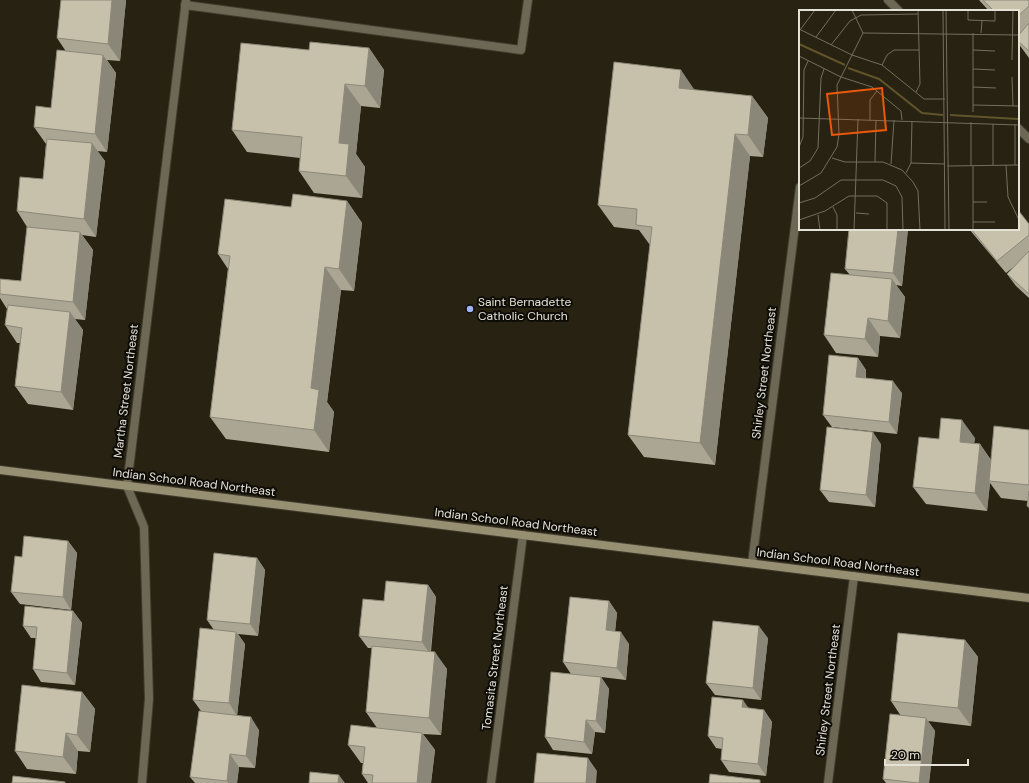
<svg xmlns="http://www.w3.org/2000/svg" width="1029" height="783" font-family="'DM Sans',sans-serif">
  <rect width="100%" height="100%" fill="#272212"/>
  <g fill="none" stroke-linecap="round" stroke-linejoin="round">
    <!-- lane casing -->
    <g stroke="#413d2e" stroke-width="10">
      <path id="lane" d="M185 5 521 50 528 0"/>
    </g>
    <!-- street casing -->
    <g stroke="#413d2e" stroke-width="10">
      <path id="street" d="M888 0 899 11
        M1018 128 1029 139
        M752 563 800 187
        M142 783 149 699 144 527 127 486 186 0
        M491 783 523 535
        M828 783 854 576"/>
    </g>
    <!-- secondary casing -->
    <g stroke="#413d2e" stroke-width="10">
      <path id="secondary" d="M0 470 1029 598"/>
    </g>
    <!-- lane -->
    <use href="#lane" stroke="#6d6856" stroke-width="8"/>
    <!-- street -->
    <use href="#street" stroke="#6d6856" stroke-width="8"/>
    <!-- secondary -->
    <use href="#secondary" stroke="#978f72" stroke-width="8"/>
  </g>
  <!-- wall -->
  <path fill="#aba694" d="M61 0H126L120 61 107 60 116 73 107 152 97 151 105 161 96 237 82 235 93 250 85 320 75 319 83 330 73 410 28 404 15 386 20 343H17L5 325 7 309 0 298V279L21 281 27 227 17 211 43 179 46 144 34 127 51 108 65 50 57 38Z
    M979 0H1029V58L1018 43V11H989Z
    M369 48 384 70 380 108 361 106 356 154 365 167 362 198 314 193 299 171 300 158 247 152 232 130 309 50Z
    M695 90 752 96 768 118 763 157 750 156 715 465 644 457 628 435 650 245 639 230 614 227 598 205Z
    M347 201 362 223 354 291 341 290 327 402 334 412 329 452 226 439 210 417 228 269 218 254 291 207Z
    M1029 224V298L1016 286 1007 274 1015 266 1006 273 969 229H1018Z
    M908 229 902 286 896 285 905 297 900 338 880 336 878 357 836 353 824 335 850 275 845 269Z
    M858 358 866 370V378L902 393 897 434 832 427 823 415Z
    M1029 430V508L1027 506 1028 501 1001 498 990 483 987 511 926 504 913 487 939 439 975 438 974 443 980 444 991 460Z
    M881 444 875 507 829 502 820 490Z
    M68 541 77 553 71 610 20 604 11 592 22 557Z
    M257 558 265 570 258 636 238 634 245 644 237 716 259 730 255 768 239 767 237 783H195L190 777 201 711 193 700 214 630 207 620Z
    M428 585 436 597 431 651 447 669 441 735 423 734 435 750 431 783H368L362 774 363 763H361L348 745 377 728 366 712 372 648H368L359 636 384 601Z
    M609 601 617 613 615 631 629 644 626 680 601 677 609 689 605 733 595 732 592 754 553 750 545 737 571 674 563 662Z
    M73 611 82 623 75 685 41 682 33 669 36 638H31L23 626Z
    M768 638 761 700 715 695 706 683Z
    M965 640 978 657 971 726 928 721 935 731 929 783H886L883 779 901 716 891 701Z
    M82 692 95 709 90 752 78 751 76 774 27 769 15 751Z
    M748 708 764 710 772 722 766 776 729 772 721 760 722 749 716 748 708 736Z"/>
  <!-- shaded-wall -->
  <path fill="#8b8778" d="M112 0H126L120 61 108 44Z
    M369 48 384 70 380 108 365 86Z
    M103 55 116 73 107 152 95 134Z
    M681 70 696 92 679 88Z
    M345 84 361 106 356 154 365 167 362 198 346 176 339 143Z
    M752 96 768 118 763 157 748 135Z
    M735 134 750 156 715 465 700 443Z
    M92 143 105 161 96 237 84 219Z
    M347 201 362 223 354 291 339 269Z
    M898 229H908L902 286 893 273Z
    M80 232 93 250 85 320 73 302Z
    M325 267 341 290 327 402 334 412 329 452 314 430 311 388Z
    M892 279 905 297 900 338 888 321Z
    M70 312 83 330 73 410 61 392Z
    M868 318 880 336 878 357 865 339Z
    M858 358 866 370 865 389 856 377Z
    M893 381 902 393 897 434 889 422Z
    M962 420 975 438 972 460 960 442Z
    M873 432 881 444 875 507 866 495Z
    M980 444 992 462 989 481 990 483 987 511 975 493Z
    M68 541 77 553 71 610 63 597Z
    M257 558 265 570 258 636 250 624Z
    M428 585 436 597 430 654 422 642Z
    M609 601 617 613 614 642 606 630Z
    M73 611 82 623 75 685 67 673Z
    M759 626 768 638 761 700 753 688Z
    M236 632 245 644 237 716 229 703Z
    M621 632 629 644 626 680 617 668Z
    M965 640 978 657 971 726 958 708Z
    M435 652 447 669 441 735 429 718Z
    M601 677 609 689 605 733 596 721Z
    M82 692 95 709 90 752 77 735Z
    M743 700 752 713 742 707Z
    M764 710 772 722 766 776 758 764Z
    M251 717 259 730 255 768 246 756Z
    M926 718 935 731 929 783H919Z
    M586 720 595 732 592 754 584 742Z
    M66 733 78 751 76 774 63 757Z
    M422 733 435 750 431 783H417Z
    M230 754 239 767 237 783H228L227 781Z
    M588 758 597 771 596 783H586Z
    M339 775 345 783H338Z"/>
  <!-- building -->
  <path fill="#c7c1ac" stroke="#8b8778" d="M61 0H112L108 44 57 38Z
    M983 0H1029V6L1018 16V11H994Z
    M1029 23V51L1018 41V36Z
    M310 42 369 48 365 86 345 84 339 143 349 144 346 176 299 171 302 137 232 130 241 43 309 50Z
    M57 50 103 55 95 134 34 127 36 106 51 108Z
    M614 62 681 70 679 88 752 96 748 135 735 134 700 443 628 435 652 227 636 225 637 209 598 205Z
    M47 139 92 143 84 219 17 211 20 177 43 179Z
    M293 194 347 201 339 269 325 267 311 388 319 390 314 430 210 417 230 256 218 254 225 199 291 207Z
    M1018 210 1029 224V235L997 261 971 229H1018Z
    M27 227 80 232 73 302 0 294V279L21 281Z
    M849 229H898L893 273 845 269Z
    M1029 251V294L1007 274Z
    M831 273 892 279 888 321 868 318 865 339 824 335Z
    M8 305 70 312 61 392 15 386 22 328 5 325Z
    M829 355 858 358 856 377 893 381 889 422 823 415Z
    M941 418 962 420 960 442 980 444 975 493 913 487 919 437 939 439Z
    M994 426 1029 430V485L989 481Z
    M827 427 873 432 866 495 820 490Z
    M1029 491V506H1027Z
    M24 536 68 541 63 597 11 592 15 556 22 557Z
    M214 553 257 558 250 624 207 620Z
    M386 581 428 585 422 642 359 636 363 599 384 601Z
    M570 597 609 601 606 630 621 632 617 668 563 662Z
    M25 606 73 611 67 673 33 669 37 627 23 626Z
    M713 621 759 626 753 688 706 683Z
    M200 628 236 632 229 703 193 700Z
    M898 633 965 640 958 708 891 701Z
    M372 646 435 652 429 718 366 712Z
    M551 672 601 677 596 721 586 720 584 742 545 737Z
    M22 685 82 692 77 735 66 733 63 757 15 751Z
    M712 697 743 700 742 707 764 710 758 764 721 760 723 738 708 736Z
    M199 711 251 717 246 756 230 754 227 781 190 777Z
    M890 714 926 718 919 783 883 779Z
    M351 725 422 733 417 783H372L373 775 362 774 365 747 348 745Z
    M537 753 588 758 586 783H534Z
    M310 772 339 775 338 783H309Z
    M710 774 760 780V783H709Z
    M13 776 65 782V783H12Z"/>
  <!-- markers -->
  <circle fill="#a1b3fd" stroke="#0e0c06" stroke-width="1.5" cx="470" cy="309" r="4"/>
  <g text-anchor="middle" stroke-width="4" stroke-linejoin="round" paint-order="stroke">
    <!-- poi labels -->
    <g font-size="12" fill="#e4e1d7" stroke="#0e0c06" text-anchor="start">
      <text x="478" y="306">Saint Bernadette<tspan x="478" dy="14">Catholic Church</tspan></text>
    </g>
    <!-- street labels -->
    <g font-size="12" fill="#e4e1d7" stroke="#0e0c06">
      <text transform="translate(764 373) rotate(-83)" y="4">Shirley Street Northeast</text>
      <text transform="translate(126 391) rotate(-83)" y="4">Martha Street Northeast</text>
      <text transform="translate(194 482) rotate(7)" y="4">Indian School Road Northeast</text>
      <text transform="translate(516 522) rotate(7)" y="4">Indian School Road Northeast</text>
      <text transform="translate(838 562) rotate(7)" y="4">Indian School Road Northeast</text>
      <text transform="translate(495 658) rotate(-83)" y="4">Tomasita Street Northeast</text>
      <text transform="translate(828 690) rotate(-83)" y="4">Shirley Street Northeast</text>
    </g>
  </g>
  <!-- overview -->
  <g transform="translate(799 10)">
    <rect width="220" height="220" fill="#272212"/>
    <path fill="none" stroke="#60542a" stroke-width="2" d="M0 34 46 55M49 58 80 69 123 103 144 105M151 105 220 109"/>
    <path fill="none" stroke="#736e61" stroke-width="1" d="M53 0 64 23M144 0 146 220M147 0 150 220M169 0V10L196 11V0M0 19 53 45 83 55 125 89H146M1 20 16 0M64 23 220 25M174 23V102M182 23 183 11M17 27 37 0M32 35 51 11 62 5 119 4M174 40 196 41M0 46 42 67 73 77 102 101 103 110M213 50 214 0M83 55 88 45 95 40H120M174 59 196 60M213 67 214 96M174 77 197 78M117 82 121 74 119 0M174 95 220 96M0 108 220 115M71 110V90L78 81M172 112V156M194 114V155M216 114V155M0 137 4 127 5 60 9 51M33 148 46 152H84L103 160 114 172 119 181 121 220M76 152 77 110M112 153 146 154M92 154 95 110M207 155 209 187 220 210M148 156 220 155M174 156V220M0 158 11 151 19 138 22 68 25 59M107 163 112 153 113 111M0 176 22 163 38 137 40 124 38 75 64 23M174 192H188M0 193 16 188 42 170H84L97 176 103 187 104 220M34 197 38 205V220M57 203 70 204M19 205 21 220M0 210 26 201 50 186H78L88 193V220M174 212H196M55 220 59 109"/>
    <path fill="#e8590c" fill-opacity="0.15" stroke="#e8590c" stroke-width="2" d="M83 78 87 120 33 125 28 84Z"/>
    <rect width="220" height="220" fill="none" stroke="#e4e1d7" stroke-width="2"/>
  </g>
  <!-- scale -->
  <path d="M885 759v6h83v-6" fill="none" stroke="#e4e1d7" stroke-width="2"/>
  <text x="891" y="759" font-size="12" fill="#e4e1d7" stroke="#0e0c06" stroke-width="3" paint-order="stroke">20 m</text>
</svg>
